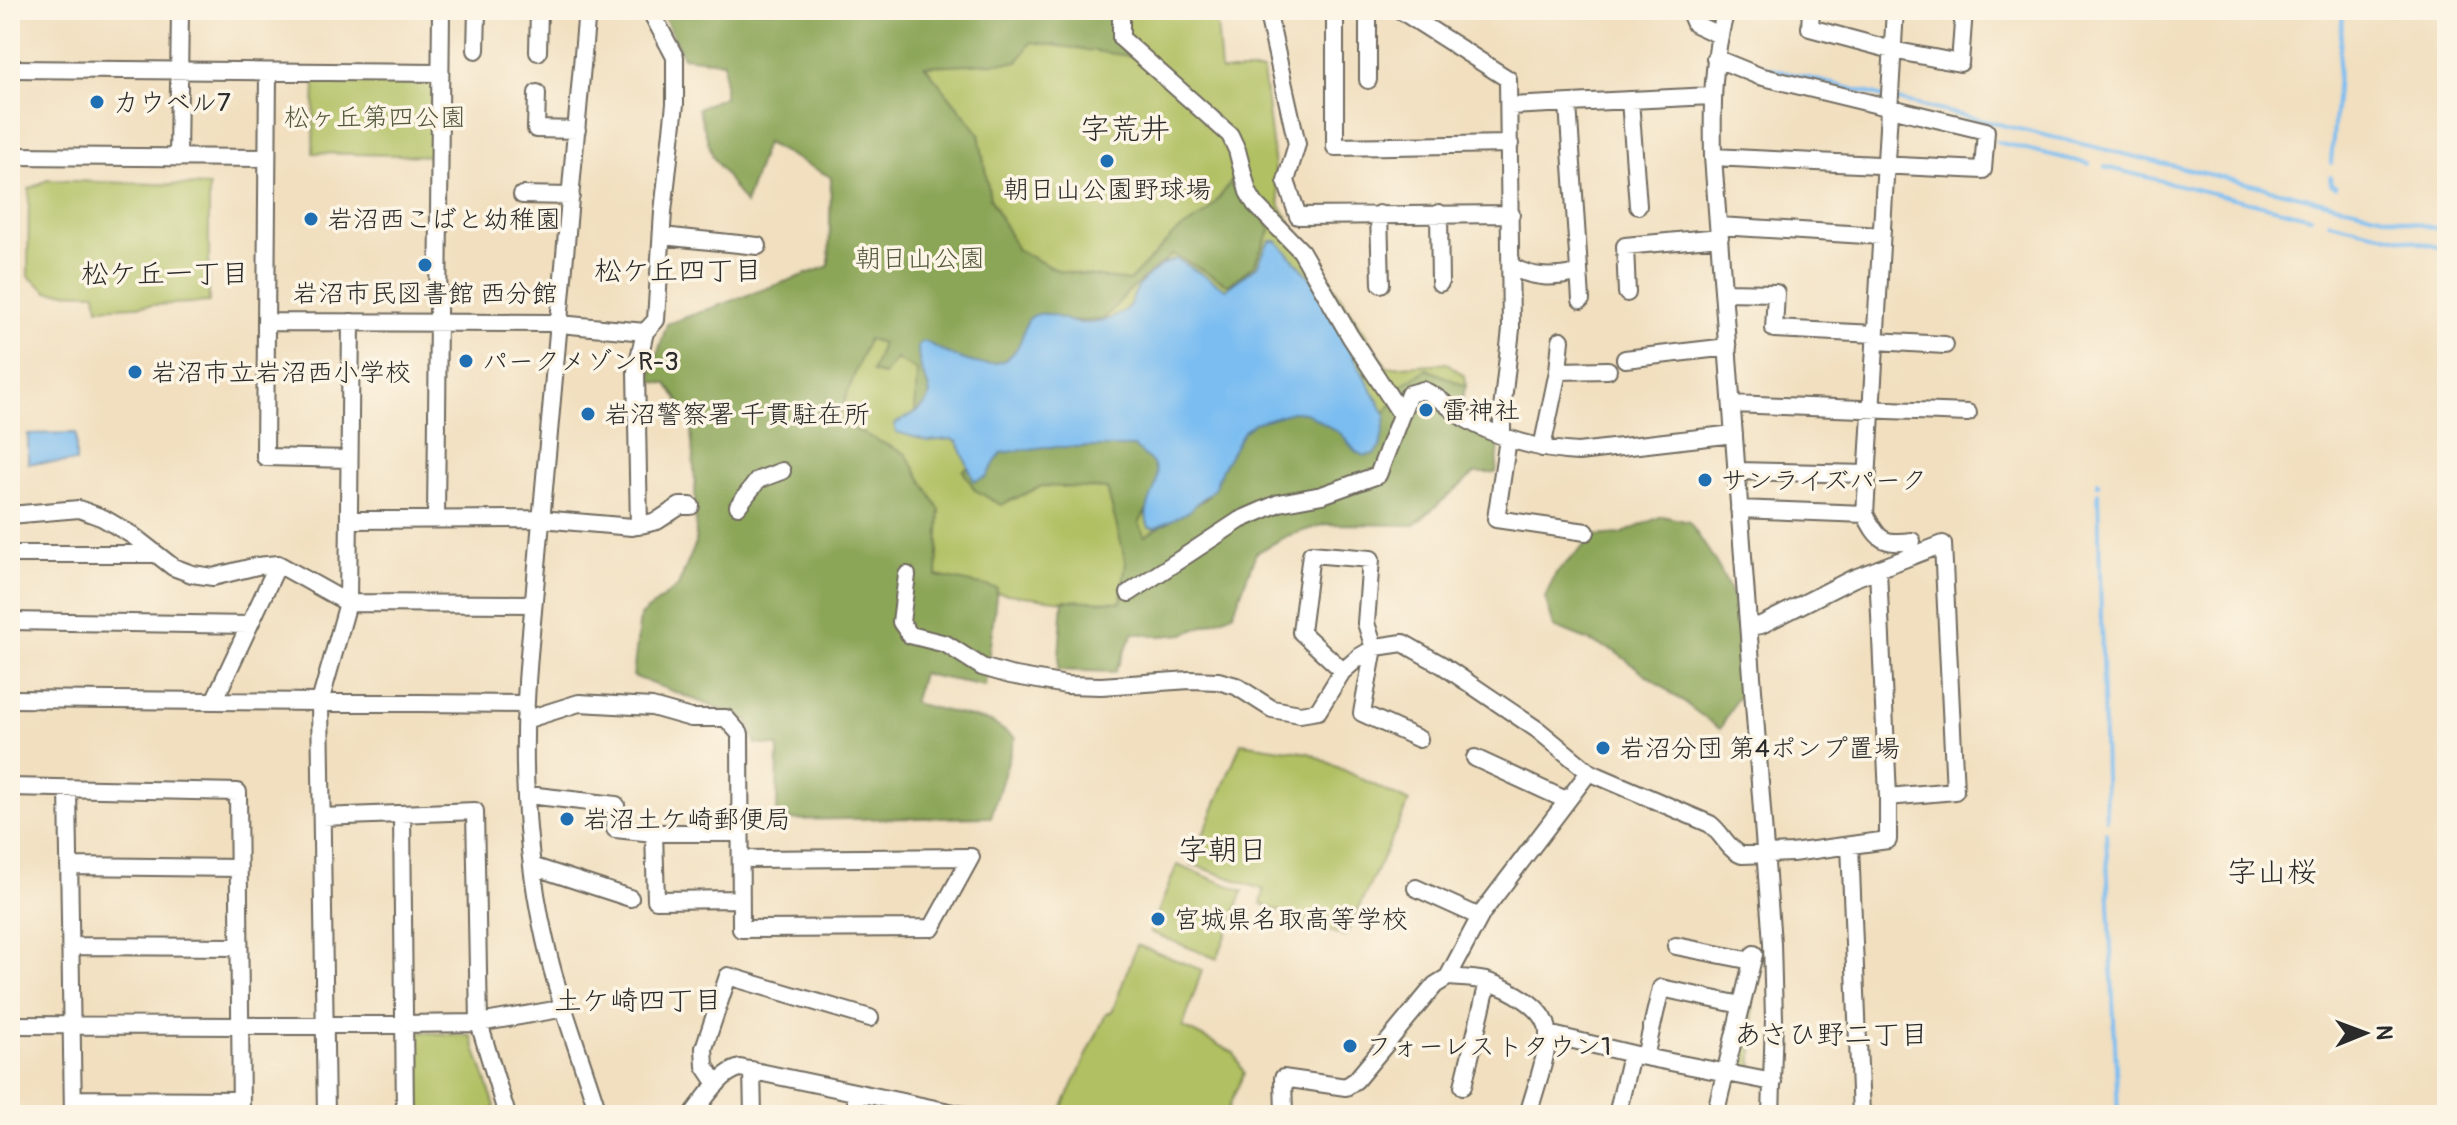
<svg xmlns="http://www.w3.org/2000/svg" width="2457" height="1125" font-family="Pangolin,'Klee One',sans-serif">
  <rect width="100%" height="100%" fill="#fcf5e5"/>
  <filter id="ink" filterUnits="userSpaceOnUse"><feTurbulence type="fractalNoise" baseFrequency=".0125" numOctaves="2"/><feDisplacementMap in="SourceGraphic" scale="16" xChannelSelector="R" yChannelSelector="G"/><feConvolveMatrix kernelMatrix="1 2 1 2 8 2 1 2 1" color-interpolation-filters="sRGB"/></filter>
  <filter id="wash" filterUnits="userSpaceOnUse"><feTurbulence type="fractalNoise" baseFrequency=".006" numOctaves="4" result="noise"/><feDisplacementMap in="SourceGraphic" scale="32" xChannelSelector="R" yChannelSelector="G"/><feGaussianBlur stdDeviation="1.8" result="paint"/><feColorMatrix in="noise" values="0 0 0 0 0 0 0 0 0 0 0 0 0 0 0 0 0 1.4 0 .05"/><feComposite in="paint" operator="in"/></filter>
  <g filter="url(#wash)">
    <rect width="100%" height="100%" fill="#f1dfbf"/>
    <!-- green -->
    <path fill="#b0c062" stroke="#6e7646" stroke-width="2" d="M774 10H1216L1221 71H1263L1280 206 1387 367 1447 363 1465 376 1466 386 1450 429 1122 608 884 579 795 390 845 209Z
      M315 79 436 81 435 156 313 153Z
      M47 180 209 186V302L98 308 96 293 48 292 28 276 29 189Z
      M1241 743 1309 753 1409 802 1345 937 1261 904 1264 890 1191 864Z
      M1177 865 1243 891 1217 959 1150 932Z
      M1137 945 1202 970 1183 1027 1234 1053 1244 1073 1225 1115H1059L1106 1014 1112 1012Z
      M1753 984V1073L1744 1070 1736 1062Z
      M420 1032 471 1036 495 1106 492 1113 413 1115 412 1034Z"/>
    <!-- forest -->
    <path fill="#8ca658" stroke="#5c6842" stroke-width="2" d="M661 10H1116L1111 31 1129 56 1031 42 1018 62 925 66 979 133 990 198 1017 250 1059 271 1129 281 1174 234 1208 212 1241 169 1271 229 1254 265 1229 285 1173 254 1127 293 1103 320 1048 322 992 374 932 398 914 436 917 371 896 359 884 375 872 372 882 343 868 339 837 421 906 454 940 510 937 576 997 588 985 686 922 674 913 703 991 722 1015 738 991 817 777 820 778 746 756 744 748 720 633 676 640 616 678 586 696 543 695 482 690 417 667 384 649 381 667 324 829 266 831 177 766 143 745 204 713 157 698 108 724 97V62L683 57Z
      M1427 369 1466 386 1454 421 1499 445 1496 473H1475L1414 525 1326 524 1287 536 1256 553 1233 614 1184 634 1160 636 1133 633 1115 672 1058 670 1063 600 1121 602 1126 562 1107 489 1042 486 1001 505 975 490 963 471 995 445 1128 443 1151 451 1164 481 1139 523 1145 536 1207 498 1242 424 1311 407 1365 449 1401 386Z
      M1662 516 1689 522C1706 547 1726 574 1734 603 1742 633 1740 667 1740 696L1735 701 1720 729 1614 651 1554 627 1545 597 1556 573 1594 536 1621 534Z"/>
    <!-- water -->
    <path fill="#7bbdf1" stroke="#53748e" stroke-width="2" d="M1271 241H1277L1311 278 1386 416 1380 448 1374 454 1364 456 1356 452 1341 434 1306 413 1292 412 1255 423 1244 431 1222 469 1214 489 1186 513 1155 528 1149 527C1139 507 1161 490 1156 470 1153 460 1141 453 1134 447H1045L1001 453 986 477 974 481 958 442 951 439 928 441 896 432 894 424C958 394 916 390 918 345L924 341C952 356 1001 384 1020 342 1026 330 1023 317 1039 314 1049 312 1059 318 1069 321 1087 326 1106 322 1122 313 1132 306 1132 297 1138 287 1145 277 1165 261 1177 259L1226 289 1257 266 1267 245Z
      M76 433V462L28 463V434Z"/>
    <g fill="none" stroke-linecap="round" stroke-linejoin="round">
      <!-- stream -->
      <path stroke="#7bbdf1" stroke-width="4" d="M1742 61 1884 97
        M1893 99 2447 231
        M1997 142 2089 164
        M2331 163 2343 10
        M2105 167 2311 217
        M2330 177 2331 184 2336 187
        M2329 222 2447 249
        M2098 482V485
        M2098 493 2106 819
        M2106 832 2118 1115"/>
    </g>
  </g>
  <g filter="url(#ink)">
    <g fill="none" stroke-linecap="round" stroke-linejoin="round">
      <!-- minor casing -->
      <g stroke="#706a5f" stroke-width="20">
        <path id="minor" d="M587 10 529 655C521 749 524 848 545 940 558 999 581 1057 599 1115
          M1121 10V38L1230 135 1237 150 1248 192 1255 204 1301 251 1350 336 1401 414
          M1267 10 1297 144 1286 181 1298 216 1511 214
          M1353 10 1335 11V147L1510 144
          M1368 10V80
          M1400 10 1508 79 1511 329 1502 410V436
          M1689 10 1695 24 1719 35
          M1726 10C1712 59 1712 106 1713 157L1772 943 1774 1019 1771 1115
          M1811 10 1810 28 1892 50 1960 63 1964 10
          M476 50 477 10
          M538 52 539 10
          M10 69 440 73
          M268 72 265 457 349 459
          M537 93 536 129 577 130
          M1630 100 1638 206
          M1568 104 1581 300
          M1510 106 1711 96
          M10 156 267 158
          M1713 157 1983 170 1986 131 1759 76 1715 58
          M178 158 180 10
          M522 195 571 196
          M1439 213 1440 283
          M1379 214 1381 284
          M1719 226 1881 236
          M662 236 758 246
          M1511 266C1533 279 1554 278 1578 273
          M1724 292 1776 293 1774 329 1876 334
          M1627 293 1625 246 1720 237
          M266 322 549 323 645 332
          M1876 341 1945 345
          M1625 359 1728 347
          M1558 371 1608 370
          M1732 404 1968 413
          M1508 439 1496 519 1586 532
          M1542 448 1558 371 1561 340
          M1737 471 1868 474
          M738 506 758 480 782 471
          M1739 509 1865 514 1895 10
          M1865 514C1878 540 1883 545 1912 541
          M10 515 79 509 103 518 132 535 173 567 192 574 213 577 257 566 278 564 348 603 533 604
          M436 518 441 10
          M350 520 541 519 632 527 657 521 680 506H691
          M639 526 636 371 645 332 656 320 663 212 675 104V57L650 10
          M10 554H153
          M1878 569 1888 797
          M907 575 901 622 910 635 946 644 982 667 1010 675 1066 685 1101 686 1190 680 1218 681 1236 686 1272 709 1300 714 1318 711 1342 672 1359 657 1376 647 1403 643 1442 665 1538 730 1589 772 1710 824C1722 833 1728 850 1742 855L1792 853 1888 840V797L1955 791 1943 544 1852 579 1761 625 1749 627
          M1129 593 1240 520 1279 503 1322 495 1378 475 1409 394 1423 390C1439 396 1450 409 1464 418 1498 438 1539 450 1578 452L1734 434
          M10 621 249 625
          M1343 671 1301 632 1311 554 1371 559 1366 623 1374 648 1362 713 1419 739
          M10 699 525 704
          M214 701 278 564
          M525 720 579 703 652 707 691 718H726L740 734 741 929 932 928 971 857 741 859
          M1475 758 1566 800
          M10 787 238 792 241 1115
          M68 789 73 1115
          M528 795 616 805 615 829 654 833H740
          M402 814 405 1115
          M322 817 475 811 479 1023 507 1115
          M654 833 656 900 739 899
          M1850 845 1861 1115
          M69 866 239 868
          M532 866 630 898
          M1416 888 1480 917
          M71 946 239 947
          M1676 946 1752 961
          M1448 977C1460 978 1473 978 1486 981 1508 988 1550 1008 1548 1035 1547 1058 1534 1092 1528 1115
          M10 1025 240 1026 479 1023 566 1008
          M1548 1034 1645 1057 1773 1082
          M1645 1057 1661 988 1741 1005
          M752 1070 753 1115
          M717 1084 705 1066 704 1048 728 976 870 1018
          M1463 1086 1488 982
          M856 1093V1115
          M73 1099 240 1100
          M326 1115 320 702 348 603 351 322
          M692 1115C705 1099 720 1073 740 1068L964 1115
          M1284 1115 1283 1078 1346 1087 1356 1080 1435 985 1448 977 1482 913 1589 772
          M1617 1115 1631 1054
          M1715 1115 1754 954"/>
      </g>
      <!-- minor -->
      <use href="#minor" stroke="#fff" stroke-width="16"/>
    </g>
  </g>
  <!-- markers -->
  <g fill="#1f6fb2" stroke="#fcf5e5" stroke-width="3">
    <circle cx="97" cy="102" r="8"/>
    <circle cx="1107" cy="161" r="8"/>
    <circle cx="311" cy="219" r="8"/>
    <circle cx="425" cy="265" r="8"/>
    <circle cx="466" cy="361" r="8"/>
    <circle cx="135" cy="372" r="8"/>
    <circle cx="1426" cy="410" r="8"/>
    <circle cx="588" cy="414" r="8"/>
    <circle cx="1705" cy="480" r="8"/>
    <circle cx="1603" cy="748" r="8"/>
    <circle cx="567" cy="819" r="8"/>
    <circle cx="1158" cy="919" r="8"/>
    <circle cx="1350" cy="1046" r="8"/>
  </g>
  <g text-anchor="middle" stroke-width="7" stroke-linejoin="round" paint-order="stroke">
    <!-- poi labels -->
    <g font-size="26" fill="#2b2b2b" stroke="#fcf5e5" text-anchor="start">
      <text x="113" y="111">カウベル7</text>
      <text x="1107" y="198" text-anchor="middle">朝日山公園野球場</text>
      <text x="327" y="228">岩沼西こばと幼稚園</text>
      <text x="425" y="302" text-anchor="middle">岩沼市民図書館 西分館</text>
      <text x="482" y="370">パークメゾンR-3</text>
      <text x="151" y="381">岩沼市立岩沼西小学校</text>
      <text x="1442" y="419">雷神社</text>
      <text x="604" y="423">岩沼警察署 千貫駐在所</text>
      <text x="1721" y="489">サンライズパーク</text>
      <text x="1619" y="757">岩沼分団 第4ポンプ置場</text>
      <text x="583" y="828">岩沼土ケ崎郵便局</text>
      <text x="1174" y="928">宮城県名取高等学校</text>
      <text x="1366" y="1055">フォーレストタウン1</text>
    </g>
    <!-- park labels -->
    <g font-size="26" fill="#53583c" stroke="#fcf5e5">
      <text x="375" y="126">松ヶ丘第四公園</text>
      <text x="920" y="267">朝日山公園</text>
    </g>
    <!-- neighbourhood labels -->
    <g font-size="28" fill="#2b2b2b" stroke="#fcf5e5">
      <text x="678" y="280">松ケ丘四丁目</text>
      <text x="165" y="283">松ケ丘一丁目</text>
      <text x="638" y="1010">土ケ崎四丁目</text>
      <text x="1831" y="1044">あさひ野二丁目</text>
    </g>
    <!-- quarter labels -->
    <g font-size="30" fill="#2b2b2b" stroke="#fcf5e5">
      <text x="1125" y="139">字荒井</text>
      <text x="1223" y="860">字朝日</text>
      <text x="2272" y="882">字山桜</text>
    </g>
  </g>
  <!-- margin -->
  <rect width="2457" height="1125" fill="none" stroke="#fcf5e5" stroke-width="40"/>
  <!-- north arrow -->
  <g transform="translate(2365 1033) rotate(89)" stroke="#fcf5e5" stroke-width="6" paint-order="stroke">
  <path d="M0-6L14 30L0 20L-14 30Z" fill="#2b2b2b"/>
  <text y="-12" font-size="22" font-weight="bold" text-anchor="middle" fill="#2b2b2b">N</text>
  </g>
</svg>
